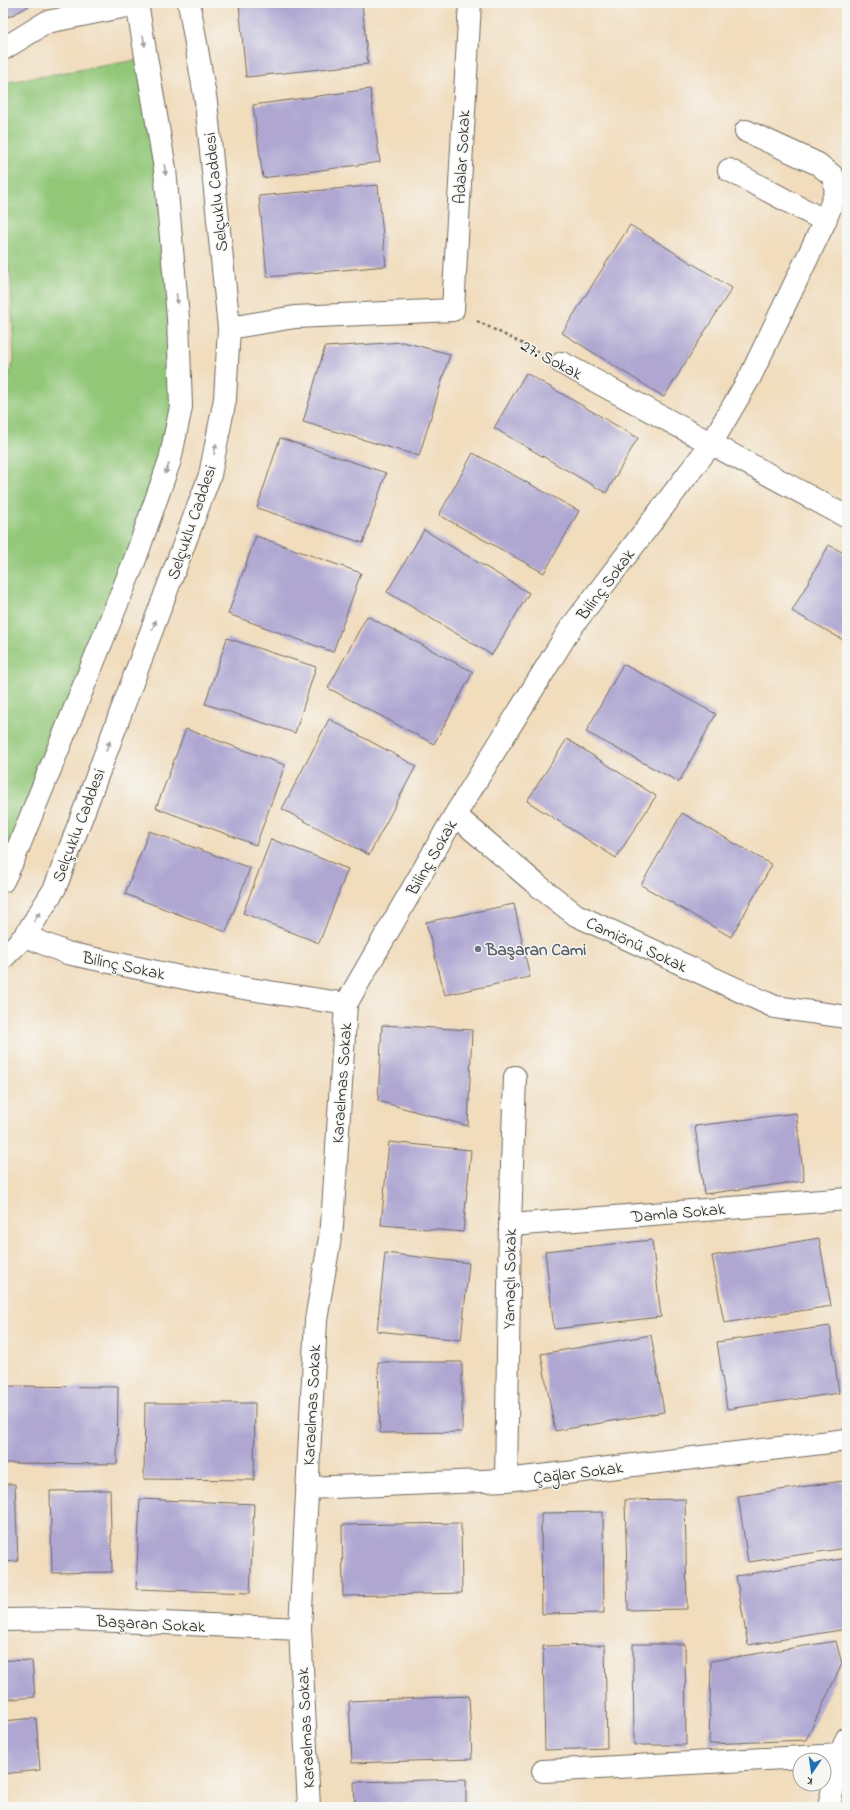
<svg xmlns="http://www.w3.org/2000/svg" width="850" height="1810" font-family="'Indie Flower',sans-serif">
  <rect width="100%" height="100%" fill="#f6f6f2"/>
  <filter id="ink" filterUnits="userSpaceOnUse"><feTurbulence type="fractalNoise" baseFrequency=".025" numOctaves="2"/><feDisplacementMap in="SourceGraphic" scale="8" xChannelSelector="R" yChannelSelector="G"/><feConvolveMatrix kernelMatrix="1 2 1 2 8 2 1 2 1" color-interpolation-filters="sRGB"/></filter>
  <filter id="wash" filterUnits="userSpaceOnUse"><feTurbulence type="fractalNoise" baseFrequency=".012" numOctaves="4" result="noise"/><feDisplacementMap in="SourceGraphic" scale="16" xChannelSelector="R" yChannelSelector="G"/><feGaussianBlur stdDeviation="0.9" result="paint"/><feColorMatrix in="noise" values="0 0 0 0 0 0 0 0 0 0 0 0 0 0 0 0 0 1.4 0 .05"/><feComposite in="paint" operator="in"/></filter>
  <g filter="url(#wash)">
    <rect width="100%" height="100%" fill="#f1dcbc"/>
    <!-- green -->
    <path fill="#92c778" stroke="#5e7952" d="M149 58 176 416 116 608 3 872V393L14 360 11 279 3 237V83Z"/>
    <g id="blocks">
      <!-- building -->
      <path fill="#afa7d2" d="M3 3H34L9 17 3 7Z
        M249 3H362L368 64 246 77 239 4Z
        M370 89 380 162 263 178 253 105Z
        M378 185 386 266 267 277 259 196Z
        M630 225 732 288 664 397 562 333Z
        M403 342 450 354 419 456 303 422 325 347Z
        M526 373 638 438 606 493 494 428Z
        M280 438 386 473 363 543 257 508Z
        M473 453 579 511 544 573 439 515Z
        M424 530 529 593 492 655 387 592Z
        M256 536 361 573 333 652 228 614Z
        M829 545 847 555V642L792 611Z
        M367 616 473 672 434 744 328 688Z
        M227 638 316 667 295 733 205 704Z
        M623 664 716 714 679 782 586 732Z
        M329 719 416 766 369 855 282 809Z
        M186 729 285 765 256 845 156 808Z
        M567 739 656 796 616 858 527 801Z
        M682 813 772 865 731 937 641 885Z
        M149 831 250 868 226 932 125 894Z
        M271 839 348 869 319 943 243 913Z
        M514 904 530 977 445 995 426 922Z
        M382 1025 472 1030 468 1126 378 1101Z
        M796 1113 804 1181 704 1194 695 1126Z
        M389 1142 471 1150 463 1232 381 1225Z
        M819 1238 831 1306 724 1323 712 1256Z
        M652 1240 661 1317 554 1329 545 1251Z
        M385 1253 469 1263 461 1340 377 1331Z
        M830 1326 839 1393 727 1409 717 1342Z
        M651 1335 664 1412 555 1431 541 1354Z
        M378 1362H462V1432L380 1433Z
        M3 1386 118 1387 117 1464 3 1463Z
        M145 1403H255L254 1480 144 1479Z
        M843 1481 847 1509V1548L748 1562 738 1496Z
        M3 1484H15L18 1561 3 1562Z
        M110 1490 112 1572 52 1573 50 1491Z
        M140 1499 254 1504 250 1593 136 1589Z
        M685 1499 687 1609 628 1610 625 1500Z
        M603 1512 604 1613 542 1614 541 1513Z
        M461 1523 462 1593 343 1596 342 1525Z
        M847 1558V1629L748 1645 736 1576Z
        M836 1641 842 1664 806 1740 709 1744 711 1661Z
        M633 1644H685L686 1745H634Z
        M605 1645 607 1748 545 1750 543 1646Z
        M3 1660 32 1661 35 1697 3 1700Z
        M469 1696 472 1759 352 1763 349 1701Z
        M36 1718 40 1770 3 1774V1721Z
        M466 1779V1807H355L354 1782Z"/>
    </g>
  </g>
  <g filter="url(#ink)">
    <use href="#blocks" fill-opacity="0" stroke="#70695e" stroke-width="1"/>
    <g fill="none" stroke-linecap="round" stroke-linejoin="round">
      <!-- minor casing -->
      <g stroke="#70695e" stroke-width="24">
        <path id="minor" d="M3 49 47 22 137 4
          M729 170 825 221
          M229 328 295 317 453 310 470 3
          M562 363 847 517
          M455 815 536 884 576 915 775 1007 847 1017
          M25 936 67 953 199 981 346 1004 455 815 570 629 711 444 750 377 825 221 836 192 833 176 818 164 746 131
          M510 1225 847 1199
          M506 1480 510 1225 515 1077
          M307 1488 506 1480 847 1440
          M3 1620 71 1619 300 1629
          M543 1771 840 1755
          M309 1807 300 1629 316 1320 332 1226 346 1004
          M829 1807 840 1755 847 1738"/>
      </g>
      <!-- major casing -->
      <g stroke="#70695e" stroke-width="24">
        <path id="major" d="M3 881 14 858 134 562 170 460 181 407 178 318 165 169 137 3
          M3 958 25 936 55 888 210 475 225 399 229 328 206 102 189 3"/>
      </g>
      <!-- path -->
      <path stroke="#70695e" stroke-width="2.5" stroke-dasharray="3 3" stroke-linecap="butt" d="M477 321 539 352"/>
      <!-- minor -->
      <use href="#minor" stroke="#fff" stroke-width="22"/>
      <!-- major -->
      <use href="#major" stroke="#fff" stroke-width="22"/>
    </g>
    <!-- one-way arrows -->
    <defs><path id="oneway-solid" d="M-6-.8H1V-3.2L6.5 0L1 3.2V.8H-6Z"/></defs>
    <g fill="#a0a0a0">
      <use href="#oneway-solid" transform="translate(144 41) rotate(80)"/>
      <use href="#oneway-solid" transform="translate(165 170) rotate(83)"/>
      <use href="#oneway-solid" transform="translate(177 299) rotate(85)"/>
      <use href="#oneway-solid" transform="translate(215 449) rotate(-79)"/>
      <use href="#oneway-solid" transform="translate(167 469) rotate(110)"/>
      <use href="#oneway-solid" transform="translate(154 625) rotate(-69)"/>
      <use href="#oneway-solid" transform="translate(108 746) rotate(-69)"/>
      <use href="#oneway-solid" transform="translate(37 917) rotate(-58)"/>
    </g>
  </g>
  <!-- markers -->
  <circle fill="#6b7280" stroke="#f6f6f2" stroke-width="1.5" cx="478" cy="949" r="4"/>
  <g text-anchor="middle" stroke-width="3" stroke-linejoin="round" paint-order="stroke">
    <!-- street labels -->
    <g font-size="17" fill="#2b2b2b" stroke="#f6f6f2">
      <text transform="translate(461 157) rotate(-87)" y="6">Adalar Sokak</text>
      <text transform="translate(215 192) rotate(-96)" y="6">Selçuklu Caddesi</text>
      <text transform="translate(552 359) rotate(28)" y="6">27. Sokak</text>
      <text transform="translate(191 522) rotate(-71)" y="6">Selçuklu Caddesi</text>
      <text transform="translate(605 584) rotate(-53)" y="6">Bilinç Sokak</text>
      <text transform="translate(78 825) rotate(-69)" y="6">Selçuklu Caddesi</text>
      <text transform="translate(431 857) rotate(-60)" y="6">Bilinç Sokak</text>
      <text transform="translate(637 944) rotate(25)" y="6">Camiönü Sokak</text>
      <text transform="translate(124 965) rotate(12)" y="6">Bilinç Sokak</text>
      <text transform="translate(341 1083) rotate(-86)" y="6">Karaelmas Sokak</text>
      <text transform="translate(678 1212) rotate(-5)" y="6">Damla Sokak</text>
      <text transform="translate(509 1279) rotate(-89)" y="6">Yamaçlı Sokak</text>
      <text transform="translate(311 1405) rotate(-87)" y="6">Karaelmas Sokak</text>
      <text transform="translate(578 1472) rotate(-7)" y="6">Çağlar Sokak</text>
      <text transform="translate(151 1623) rotate(3)" y="6">Başaran Sokak</text>
      <text transform="translate(305 1728) rotate(-93)" y="6">Karaelmas Sokak</text>
    </g>
    <!-- worship labels -->
    <g font-size="17" font-weight="bold" fill="#5b616d" stroke="#f6f6f2" text-anchor="start">
      <text x="486" y="955">Başaran Cami</text>
    </g>
  </g>
  <!-- margin -->
  <rect width="850" height="1810" fill="none" stroke="#f6f6f2" stroke-width="16"/>
  <!-- north arrow -->
  <g transform="translate(812 1772) rotate(193)"><circle r="19" fill="#f6f6f2" stroke="#a5a5a2"/>
  <path d="M0-3L7 15L0 10L-7 15Z" fill="#1f6fb2"/>
  <text y="-6" font-size="11" font-weight="bold" text-anchor="middle" fill="#2b2b2b">K</text>
  </g>
</svg>
